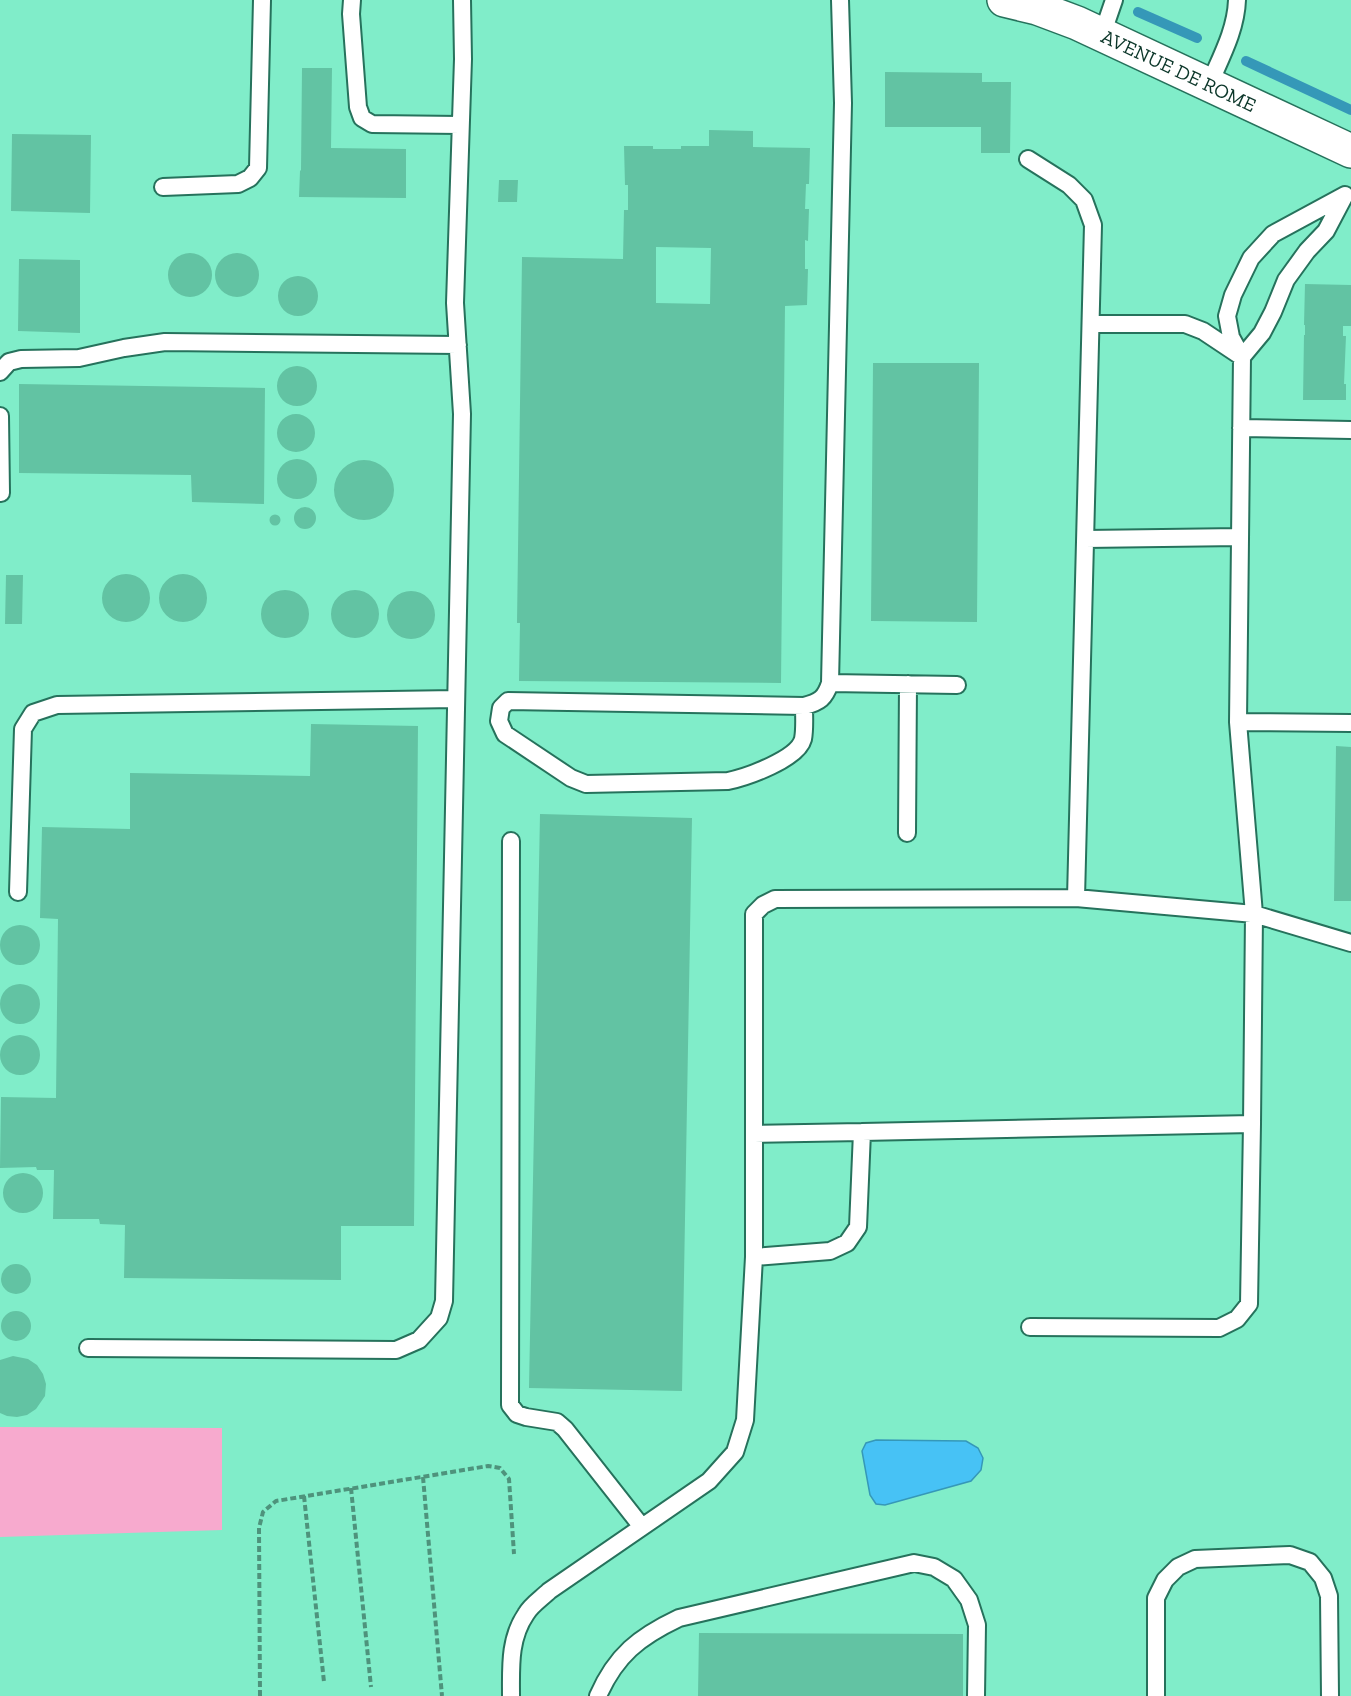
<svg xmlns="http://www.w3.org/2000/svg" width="1351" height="1696" font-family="'Zilla Slab',serif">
  <rect width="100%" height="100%" fill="#97f8d6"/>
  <!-- built -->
  <path fill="#80edc9" d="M0 0H1351V1696H0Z"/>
  <!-- green -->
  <path fill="#f7aace" d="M0 1427 222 1428V1530L0 1537Z"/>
  <!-- water -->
  <path fill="#47c2f5" stroke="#3598b8" stroke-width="1.5" d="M876 1440 966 1441 978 1448 983 1458 981 1470 971 1481 885 1505 876 1504 870 1495 862 1451 866 1443Z"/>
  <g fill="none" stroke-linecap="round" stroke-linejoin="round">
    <!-- stream -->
    <path stroke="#3598b8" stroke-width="10" d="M1138 12 1197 38
      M1246 61 1351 110"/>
  </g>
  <!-- building -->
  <path fill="#62c3a3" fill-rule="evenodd" d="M302 68H332L331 148 406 149V198L299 197 300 171 301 170Z
    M885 72 982 73V82H1011L1010 153H981V127H885Z
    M709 130 753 131V147L810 148 809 184H806L805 209H809L808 241 805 240V269H808L807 305 785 306 781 683 519 681 520 623H517L522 257 623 259 624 210H628V185H625L624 146H653V149H681V146H709ZM656 247 711 248 710 304 656 303Z
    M12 134 91 135 90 213 11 211Z
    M499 180H518L517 202H498Z
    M168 275a22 22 0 1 1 44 0a22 22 0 1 1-44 0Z
    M215 275a22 22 0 1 1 44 0a22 22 0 1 1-44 0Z
    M19 259 80 260V333L18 331Z
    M278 296a20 20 0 1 1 40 0a20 20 0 1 1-40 0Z
    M1305 284 1351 285V326H1343V336H1346L1344 384H1346V400H1303L1304 335H1305V325H1304Z
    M873 363H979L977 622 871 621Z
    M277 386a20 20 0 1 1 40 0a20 20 0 1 1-40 0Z
    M19 384 265 388 264 504 192 502 191 475 19 473Z
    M277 433a19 19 0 1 1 38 0a19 19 0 1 1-38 0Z
    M277 479a20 20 0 1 1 40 0a20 20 0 1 1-40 0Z
    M334 490a30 30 0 1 1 60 0a30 30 0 1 1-60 0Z
    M294 518a11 11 0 1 1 22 0a11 11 0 1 1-22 0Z
    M269.5 520a5.5 5.5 0 1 1 11 0a5.5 5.5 0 1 1-11 0Z
    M102 598a24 24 0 1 1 48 0a24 24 0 1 1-48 0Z
    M159 598a24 24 0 1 1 48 0a24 24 0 1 1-48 0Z
    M6 575H23L22 624H5Z
    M331 614a24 24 0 1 1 48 0a24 24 0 1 1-48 0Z
    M261 614a24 24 0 1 1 48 0a24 24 0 1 1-48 0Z
    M387 615a24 24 0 1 1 48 0a24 24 0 1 1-48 0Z
    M311 724 418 726 414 1226H341V1280L124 1278 125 1225 100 1224 99 1219H53L54 1170H37L36 1167 0 1168 1 1097 56 1098 58 919 40 918 42 827 130 829V773L310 776Z
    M1336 746 1351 747V901H1334Z
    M540 814 692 818 682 1391 529 1388Z
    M0 945a20 20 0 1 1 40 0a20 20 0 1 1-40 0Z
    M0 1004a20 20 0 1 1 40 0a20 20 0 1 1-40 0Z
    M0 1055a20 20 0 1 1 40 0a20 20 0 1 1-40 0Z
    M3 1193a20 20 0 1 1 40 0a20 20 0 1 1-40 0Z
    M1 1279a15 15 0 1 1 30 0a15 15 0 1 1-30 0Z
    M1 1326a15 15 0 1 1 30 0a15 15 0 1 1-30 0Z
    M13 1356 28 1359 37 1365 43 1374 46 1384 45 1396 36 1409 27 1415 17 1417 7 1416 0 1413V1360Z
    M699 1633 963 1634V1696H698Z"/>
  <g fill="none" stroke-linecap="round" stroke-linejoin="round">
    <!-- lane casing -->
    <g stroke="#26725c" stroke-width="20">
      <path id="lane" d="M352 0 351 14 358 107 362 118 372 124 460 125
        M1102 35 1114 0
        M1209 85C1221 57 1236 30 1237 0
        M1028 159 1069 185 1084 200 1093 225 1076 898
        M163 187 238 184 250 178 258 168 262 0
        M1345 195 1326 231 1307 251 1286 280 1273 312 1262 333 1242 357 1231 337 1227 316 1233 295 1251 258 1273 234Z
        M0 372 9 362 21 359 79 358 124 348 165 342 458 345
        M0 416 1 493
        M1241 428 1351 430
        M1085 539 1240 537
        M830 683 957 685
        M804 706C804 717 805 729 803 739 798 759 747 777 728 781L586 784 571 778 505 734 499 721 501 708 508 701 804 706C820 702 825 698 830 683L843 103 840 0
        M1238 722 1351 723
        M907 833 908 684
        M511 841 510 1405 517 1414 526 1417 557 1422 565 1429 642 1527
        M18 892 23 729 33 713 57 705 456 699
        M755 1134 862 1132
        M754 1257V914L763 905 775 899 1076 898 1254 914 1351 943
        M1030 1327 1219 1328 1237 1319 1249 1304 1252 1124
        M88 1348 396 1350 419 1340 439 1318 444 1301 462 414 455 303 463 59 462 0
        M511 1696C511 1667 509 1639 526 1614 531 1605 542 1598 549 1591L709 1481 735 1452 745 1420 754 1257 830 1251 847 1243 858 1227 862 1132 1252 1124 1254 914 1238 722 1242 357 1203 331 1185 324H1091
        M598 1696C616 1655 639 1637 679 1618L914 1563 934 1567 954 1579 969 1600 977 1625 976 1696
        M1156 1696V1598L1165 1580 1178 1567 1195 1559 1290 1555 1310 1562 1323 1578 1329 1596 1330 1696"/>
    </g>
    <!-- street casing -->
    <g stroke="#26725c" stroke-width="36">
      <g id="street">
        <path id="s1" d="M1004 0 1037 8 1077 23 1351 151"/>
      </g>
    </g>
    <!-- path -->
    <path stroke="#4e937c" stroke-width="4" stroke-dasharray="6 3" stroke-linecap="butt" d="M423 1477 442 1696
      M351 1488 371 1687
      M304 1496 324 1682
      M260 1696 259 1528 263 1512 276 1501 488 1466 500 1468 509 1479 514 1554"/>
    <!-- lane -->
    <use href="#lane" stroke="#fff" stroke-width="16"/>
    <!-- street -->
    <use href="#street" stroke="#fff" stroke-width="33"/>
  </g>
  <g text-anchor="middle" stroke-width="6" stroke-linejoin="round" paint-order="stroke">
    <!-- street labels -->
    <g font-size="20" fill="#0b3629" stroke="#c5fce8">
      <text dy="7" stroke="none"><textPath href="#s1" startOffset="189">AVENUE DE ROME</textPath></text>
    </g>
  </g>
</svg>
